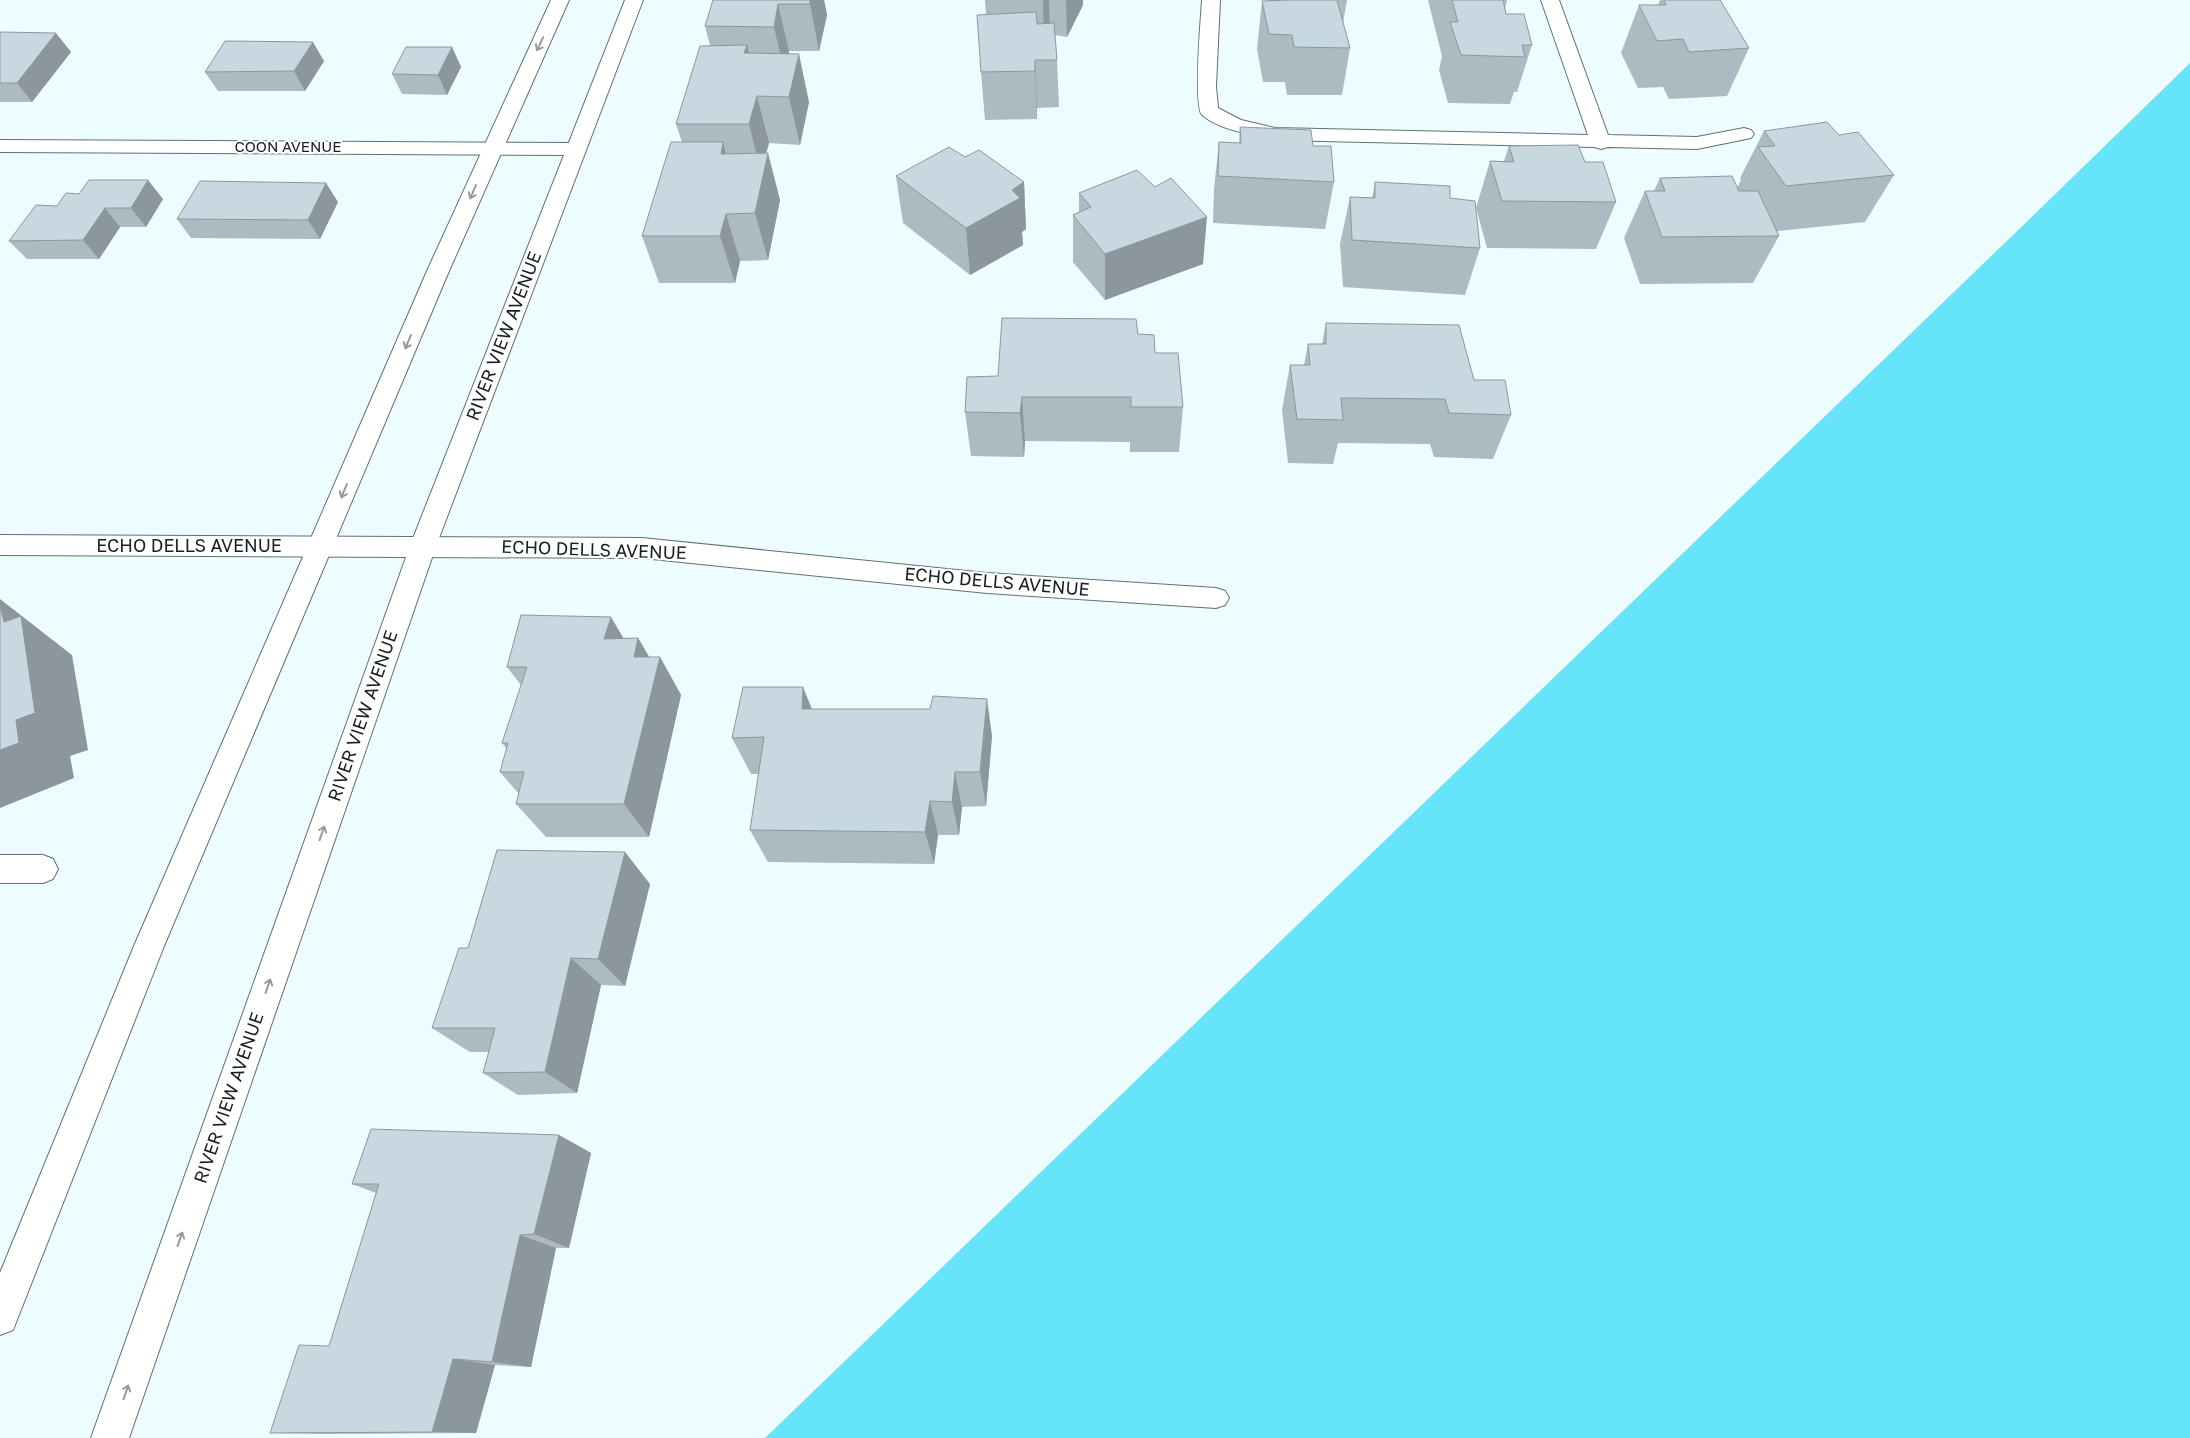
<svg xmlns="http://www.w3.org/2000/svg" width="2190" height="1438" font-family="'Golos Text',sans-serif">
  <rect width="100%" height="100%" fill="#edfcfe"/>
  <!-- green -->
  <path fill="#66e5fa" d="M2190 63V1438H765L2043 206Z"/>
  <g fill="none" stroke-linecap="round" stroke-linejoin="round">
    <!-- lane casing -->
    <g stroke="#5f7073" stroke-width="2">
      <path id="lane" d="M1202 0H1220L1216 86 1218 108 1241 120 1275 128 1588 135 1541 0H1559L1608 135 1697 137 1744 128 1751 130 1754 134 1751 138 1697 149 1608 147 1601 149 1594 147 1275 140C1252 134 1221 131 1202 115 1193 107 1201 17 1202 0Z
        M0 855H43L53 859 58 869 53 879 43 883H0Z"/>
    </g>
    <!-- street casing -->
    <g stroke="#5f7073" stroke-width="2">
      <path id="street" d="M0 140 576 143 583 145 586 149 583 153 576 155 0 152Z
        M0 535 642 538 987 573 1216 588 1225 591 1229 598 1225 605 1216 608 987 593 642 558 0 555Z"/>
    </g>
    <!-- secondary casing -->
    <g stroke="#5f7073" stroke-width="2">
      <path id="secondary" d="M551 0H569L449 271 164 946 13 1330 0 1335V1273L134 946 427 271Z
        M625 0H643L436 546 129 1438H91L410 546Z"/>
    </g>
    <!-- lane -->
    <use href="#lane" fill="#fff" fill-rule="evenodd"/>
    <!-- street -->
    <use href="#street" fill="#fff" fill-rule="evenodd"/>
    <!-- secondary -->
    <use href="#secondary" fill="#fff" fill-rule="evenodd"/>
  </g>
  <!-- wall -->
  <path fill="#acbac1" d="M713 0H824L827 15 819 51H789L788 54 809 102 800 145 769 143 766 153 780 200 768 260 740 261 735 283H659L642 236 682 142 676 124 710 45 705 26Z
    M985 0H1083V5L1067 37 1055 35 1057 60 1059 107 1037 108V119L985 120 981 72 986 14Z
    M1269 0H1347L1343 23 1350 48 1342 95H1287L1285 82H1263L1257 49 1262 1H1269Z
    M1428 0H1507L1505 8 1506 14 1532 45 1517 92H1514L1510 104 1448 103 1439 70 1442 56Z
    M1660 0H1720L1749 48 1727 96 1669 99 1663 87 1638 88 1621 53 1639 5H1658Z
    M0 32 71 52 32 102H0Z
    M452 47 461 67 447 95 402 94 392 74Z
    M324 61 305 91H218L205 72Z
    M1240 127 1313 146 1334 182 1325 229 1213 223 1214 189 1219 142 1239 143Z
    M1764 131 1839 135 1894 175 1865 222 1777 231 1779 236 1753 283 1640 284 1624 238 1645 191H1654L1660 178 1737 188 1741 180 1740 178Z
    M1509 146 1585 162 1616 202 1596 249 1487 248 1476 208 1490 161H1504Z
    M965 157 1024 182 1026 229 1022 232 1023 245 970 275 903 223 896 176Z
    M1375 182 1450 198 1480 248 1465 295 1343 287 1340 244 1350 197 1372 198Z
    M1079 193 1203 264 1105 300 1073 262V215L1079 212Z
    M163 199 146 227H120L99 259H27L9 241 57 206Z
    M338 202 320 239 191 238 177 219Z
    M1326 323 1474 380 1511 415 1493 459 1434 457 1430 444 1338 443 1333 464 1288 463 1282 410 1290 365H1304L1308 344H1322Z
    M1138 334 1155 353 1183 407 1179 452H1130V442L1025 441 1024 457 971 456 965 412 998 376Z
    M623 638H638L649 657H660L681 695 649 837H546L516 804 519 794 500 772 507 749 502 743 521 685 507 667Z
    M812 709 992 736 986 806 962 807 959 835H938L934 864 768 862 750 830 759 774H751L732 738Z
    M650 884 625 986 601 985 577 1093 518 1095 483 1073 489 1052H470L432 1028 468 948Z
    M559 1135 591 1153 569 1248H556L531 1367 495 1365 476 1433 325 1434 270 1433 329 1346 376 1193 352 1184Z"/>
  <!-- shaded-wall -->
  <path fill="#8c979d" d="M810 0H824L827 15 819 51 810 4Z
    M1043 0H1049L1050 34 1044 43Z
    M1066 0H1083V5L1067 37Z
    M778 4 789 51 785 75 774 27Z
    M56 33 71 52 32 102 17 83Z
    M313 42 324 61 305 91 294 71Z
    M747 45 759 93 757 96 769 143 761 172 749 124 744 53Z
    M452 47 461 67 447 95 438 75Z
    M799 54 809 102 800 145 789 97Z
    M1035 60 1037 108V119L1035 71Z
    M723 142 736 190 721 154Z
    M768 153 780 200 768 260 755 213Z
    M148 180 163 199 146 227 131 208Z
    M1024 182 1026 229 1022 232 1023 245 970 275 966 228 1012 190Z
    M326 183 338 202 320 239 308 220Z
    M105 208 120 227 99 259 83 240Z
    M726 214 740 261 735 283 720 236Z
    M1207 217 1203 264 1105 300V254Z
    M1022 397 1025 441 1024 457 1020 413Z
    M0 599 72 655 88 750 70 756 74 778 0 808V750L4 622 0 606Z
    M611 617 634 656 638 638 657 670 660 657 681 695 649 837 624 804 604 639Z
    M803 687 818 724 802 709Z
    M987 699 992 736 986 806 980 772Z
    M955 772 962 807 959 835 952 802Z
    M930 801 938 835 934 864 925 832Z
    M625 852 650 884 625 986 598 959Z
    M571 958 601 985 577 1093 545 1072Z
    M559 1135 591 1153 569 1248 534 1234Z
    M520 1235 556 1248 531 1367 492 1362Z
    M453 1359 495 1365 476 1433 432 1432Z"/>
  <!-- building -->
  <path fill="#c8d8e0" stroke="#8c979d" d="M713 0H810V4H778L774 27 705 26Z
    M1286 0H1337L1350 48 1294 47 1292 35 1269 34 1262 1Z
    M1452 0H1503L1506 14H1524L1532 45H1522L1525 57 1461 55 1450 22H1458Z
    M1664 0H1720L1749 48 1689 52 1683 39 1657 41 1639 5H1666Z
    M1036 12 1037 24 1054 23 1057 60H1035V71L981 72 977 15Z
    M0 32 56 33 17 83H0Z
    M225 41 313 42 294 71 205 72Z
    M747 45 744 53 799 54 789 97 757 96 749 124H676L700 46Z
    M406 47H452L438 75 392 74Z
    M1827 122 1839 135 1858 132 1894 175 1786 186 1758 147 1775 146 1764 131Z
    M1240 127 1311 130 1313 146H1331L1334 182 1218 176 1219 142 1241 143Z
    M671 142H723L721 154 768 153 755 213 726 214 720 236H642Z
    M1578 145 1585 162H1603L1616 202 1502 201 1490 161 1514 162 1509 146Z
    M949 147 965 157 979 150 1024 182 1012 190 1020 198 966 228 896 176Z
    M1137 170 1155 187 1171 178 1207 217 1105 254 1073 215 1091 207 1079 193Z
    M1732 176 1739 191H1758L1779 236 1662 237 1645 191H1665L1660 178Z
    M89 180H148L131 208H105L83 240 9 241 36 205 57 206 66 193 79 194Z
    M200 181 326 183 308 220 177 219Z
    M1375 182 1450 186V198L1475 201 1480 248 1352 240 1350 197 1375 198Z
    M1002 318 1136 319 1138 334 1154 335 1155 353H1178L1183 407H1131V397H1022L1020 413 965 412 967 377 998 376Z
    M1326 323 1459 325 1474 380H1505L1511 415 1449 413 1445 399 1341 398 1343 420 1297 419 1290 365H1310L1308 344H1326Z
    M0 606 4 622 21 616 35 713 16 720 19 743 0 750Z
    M521 615 611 617 604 639 638 638 634 657H660L624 804H516L524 772H500L508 743H502L527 667H507Z
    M743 687H803L802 709H930L933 696 987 699 980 772H955L952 802 930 801 925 832 750 830 764 737 732 738Z
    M497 850 625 852 598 959 571 958 545 1072 483 1073 495 1028H432L459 948H468Z
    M371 1129 559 1135 534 1234 520 1235 492 1362 453 1359 432 1432 270 1433 299 1345 329 1346 379 1184H352Z"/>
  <!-- one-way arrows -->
  <defs><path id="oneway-shaft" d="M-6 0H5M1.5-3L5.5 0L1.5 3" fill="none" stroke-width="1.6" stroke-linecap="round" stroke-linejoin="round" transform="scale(1.25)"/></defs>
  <g stroke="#979a9b">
    <use href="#oneway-shaft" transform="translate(540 44) rotate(115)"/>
    <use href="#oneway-shaft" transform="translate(473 192) rotate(114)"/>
    <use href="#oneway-shaft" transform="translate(408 342) rotate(113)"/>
    <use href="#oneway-shaft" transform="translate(344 491) rotate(113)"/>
    <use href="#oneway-shaft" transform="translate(322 833) rotate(-71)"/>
    <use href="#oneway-shaft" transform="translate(268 986) rotate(-71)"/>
    <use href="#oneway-shaft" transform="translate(180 1239) rotate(-71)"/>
    <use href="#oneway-shaft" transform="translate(126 1392) rotate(-71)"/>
  </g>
  <g text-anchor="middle" stroke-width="4" stroke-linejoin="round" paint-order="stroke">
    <!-- far-street labels -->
    <g font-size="15" fill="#181f20" stroke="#fff">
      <text x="288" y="152">COON AVENUE</text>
    </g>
    <!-- street labels -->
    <g font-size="18" fill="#181f20" stroke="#fff">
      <text transform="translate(504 336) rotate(-69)" y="6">RIVER VIEW AVENUE</text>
      <text x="189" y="552">ECHO DELLS AVENUE</text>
      <text transform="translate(594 550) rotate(2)" y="6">ECHO DELLS AVENUE</text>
      <text transform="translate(997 582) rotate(5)" y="6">ECHO DELLS AVENUE</text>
      <text transform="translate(363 716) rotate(-71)" y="6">RIVER VIEW AVENUE</text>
      <text transform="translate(229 1098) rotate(-71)" y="6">RIVER VIEW AVENUE</text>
    </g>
  </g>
</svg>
